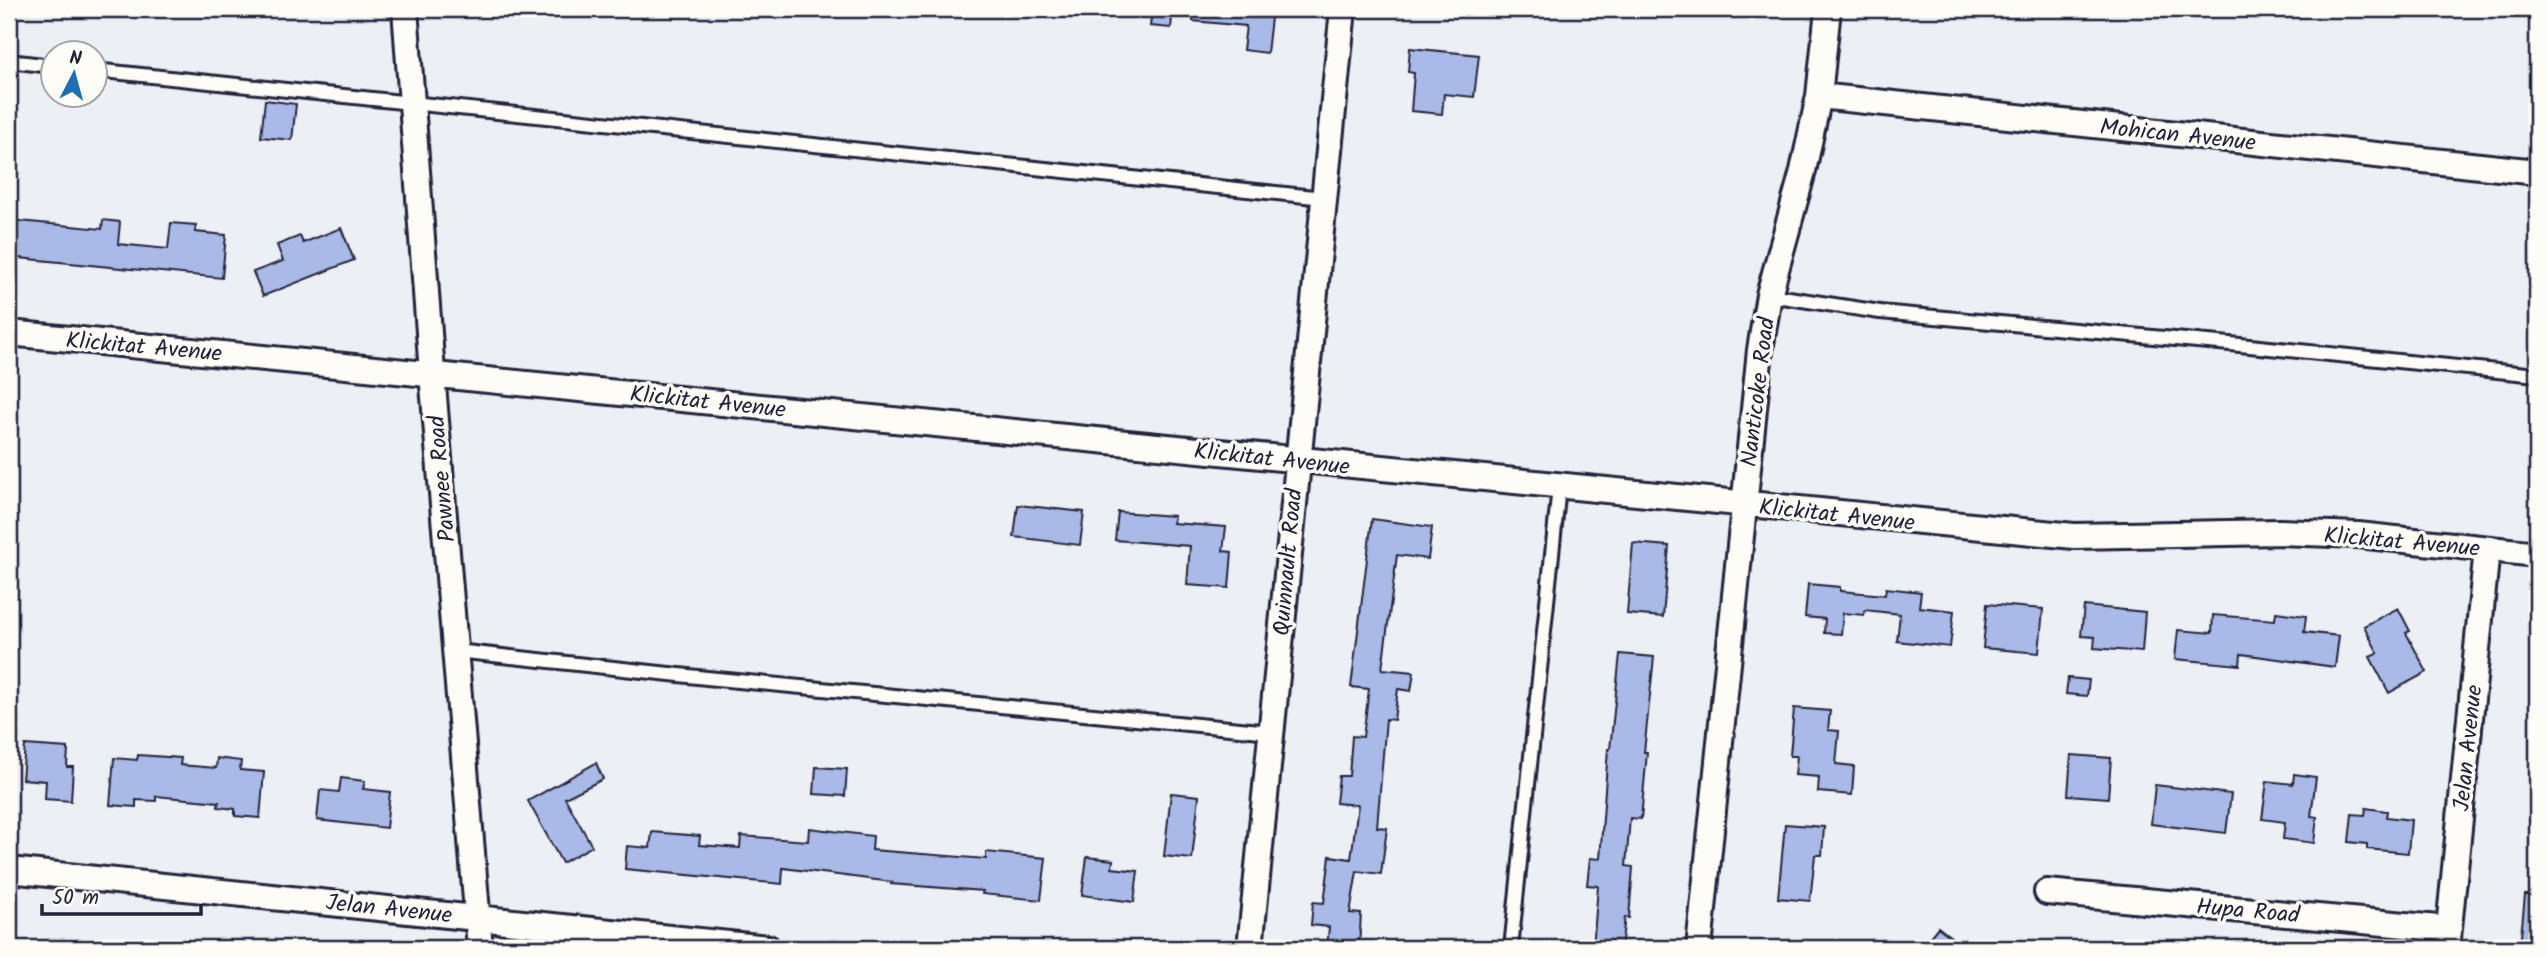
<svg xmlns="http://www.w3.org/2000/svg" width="2546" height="957" font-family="Kalam,sans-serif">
  <rect width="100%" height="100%" fill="#eceff4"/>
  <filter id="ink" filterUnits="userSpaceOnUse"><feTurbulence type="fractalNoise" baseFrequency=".0143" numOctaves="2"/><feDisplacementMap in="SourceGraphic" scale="14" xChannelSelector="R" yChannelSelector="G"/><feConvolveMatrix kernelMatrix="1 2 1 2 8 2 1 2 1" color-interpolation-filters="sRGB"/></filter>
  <g filter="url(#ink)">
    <!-- building -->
    <path fill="#a9bae9" stroke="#22223b" stroke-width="2" d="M1152 9H1173L1171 28 1150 26Z
      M1193 9H1272L1267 53 1243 50 1246 26 1193 21Z
      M1410 48 1479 55 1474 97 1444 94 1442 114 1411 111 1414 73 1408 72Z
      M265 100 296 104 292 140 261 137Z
      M9 220 102 229 103 220 120 222 118 244 168 249 171 223 196 225 195 232 226 235 222 278 9 257Z
      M341 228 354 260 263 296 253 272 283 261 277 245 300 236 303 243Z
      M1018 505 1084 512 1080 545 1014 537Z
      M1118 512 1174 516 1173 523 1226 527 1223 551 1232 552 1229 588 1187 585 1190 546 1115 540Z
      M1372 519 1432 527 1428 559 1397 555 1382 669 1414 672 1411 691 1398 689 1394 720 1386 719 1377 827 1387 828 1381 874 1357 871 1350 913 1361 914 1359 948H1327L1329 927 1311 925 1313 902 1324 903 1330 856 1351 859 1358 805 1336 803 1339 776H1349L1352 736 1363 737 1369 689 1351 687Z
      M1633 543 1669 546 1663 617 1627 614Z
      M1808 584 1840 587V591L1885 595 1886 588 1921 592 1919 607 1954 611 1950 647 1897 641 1900 614 1865 610 1864 615 1843 613 1841 634 1824 633 1825 619 1805 617Z
      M1987 604 2043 609 2039 653 1983 648Z
      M2084 606 2145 612 2142 652 2094 648 2095 637 2081 636Z
      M2398 608 2410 631 2406 633 2427 672 2389 693 2370 657 2378 653 2364 626Z
      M2276 612 2306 616 2304 632 2339 636 2335 667 2241 654 2240 665 2175 659 2178 630 2212 633 2213 615 2275 620Z
      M1620 654 1654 657 1644 752H1647L1641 819 1630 818 1626 866 1633 867 1629 918 1625 917 1621 948H1593L1598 886 1587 885 1590 858 1600 859 1608 749H1610Z
      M2068 678 2089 680 2087 696 2066 694Z
      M1794 708 1830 711 1828 730 1839 731 1836 764 1854 766 1852 795 1818 792 1819 777 1795 775 1797 756H1790Z
      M25 745 68 748 67 767H73L71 801 45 799 46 781 22 779Z
      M138 755 181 758 180 765 216 768 217 758 241 761 240 770 264 772 260 818 235 816V809L218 807 219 802 156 796V801L136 800V807L110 805 114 758 137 760Z
      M2071 755 2111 758 2108 798 2068 795Z
      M596 763 603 779 565 798 592 846 562 863 528 801Z
      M816 767 847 769 845 796 814 794Z
      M2294 774 2316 777 2311 816 2317 817 2314 843 2283 839 2285 822 2262 819 2267 781 2293 784Z
      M341 778 365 781 363 789 390 792 386 828 317 820 320 790 339 792Z
      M2155 785 2231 794 2226 833 2151 824Z
      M1171 793 1199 796 1192 859 1164 856Z
      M2366 808 2387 811 2386 817 2411 820 2408 853 2367 849V844L2349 842 2352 814 2365 815Z
      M1785 824 1824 827 1822 855H1815L1810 901 1778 898Z
      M809 828 873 836 872 850 986 859V852L1046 858 1041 900 982 894 983 891 891 884 892 882 783 868 782 884 625 869 627 846 650 848 652 832 700 836 699 845 740 848 741 836 808 841Z
      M1087 857 1113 860 1112 868 1138 871 1134 902 1082 895Z
      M2525 895H2537V948L2520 947Z
      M1938 927 1965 948H1921Z"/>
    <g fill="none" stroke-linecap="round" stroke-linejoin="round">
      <!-- lane casing -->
      <g stroke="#22223b" stroke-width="18">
        <path id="lane" d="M9 61 52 66
          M94 70 1324 198
          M1769 295 1880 312 2230 344 2537 375
          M456 651 707 678 1271 732
          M1511 948 1559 487"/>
      </g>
      <!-- street casing -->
      <g stroke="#22223b" stroke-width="30">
        <path id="street" d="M405 9 432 373 480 948
          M1819 96 2537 172
          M9 333 2074 536 2280 532 2358 535 2537 554
          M9 870 768 948
          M2047 892 2449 929
          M1250 948 1343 9
          M1699 948 1760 350 1769 295 1803 171 1819 96 1828 9
          M2447 948 2487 549"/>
      </g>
      <!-- lane -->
      <use href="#lane" stroke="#fdfcf7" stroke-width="12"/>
      <!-- street -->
      <use href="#street" stroke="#fdfcf7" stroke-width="24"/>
    </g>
  </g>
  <g text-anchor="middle" stroke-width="7" stroke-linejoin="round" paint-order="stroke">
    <!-- street labels -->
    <g font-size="23" fill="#22223b" stroke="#fdfcf7">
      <text transform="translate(2178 134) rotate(6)" y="8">Mohican Avenue</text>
      <text transform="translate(144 346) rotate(5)" y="8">Klickitat Avenue</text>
      <text transform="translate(1757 392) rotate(-83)" y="8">Nanticoke Road</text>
      <text transform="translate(708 401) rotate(6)" y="8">Klickitat Avenue</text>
      <text transform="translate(1272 458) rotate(6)" y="8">Klickitat Avenue</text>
      <text transform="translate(441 479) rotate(-95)" y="8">Pawnee Road</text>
      <text transform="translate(1837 514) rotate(6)" y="8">Klickitat Avenue</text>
      <text transform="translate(2402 541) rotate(5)" y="8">Klickitat Avenue</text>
      <text transform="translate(1287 562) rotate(-85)" y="8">Quinnault Road</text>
      <text transform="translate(2467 748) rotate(-84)" y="8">Jelan Avenue</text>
      <text transform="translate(389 908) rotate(6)" y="8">Jelan Avenue</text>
      <text transform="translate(2248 910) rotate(5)" y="8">Hupa Road</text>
    </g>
  </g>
  <!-- margin -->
  <rect width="2546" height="957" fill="none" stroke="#fdfcf7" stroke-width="35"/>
  <rect x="18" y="18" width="2511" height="922" fill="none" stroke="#22223b" stroke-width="2.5" filter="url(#ink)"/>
  <!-- north arrow -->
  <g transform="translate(74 74) rotate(6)"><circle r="33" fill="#fdfcf7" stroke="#a5a5ac" stroke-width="2"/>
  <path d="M0-5L12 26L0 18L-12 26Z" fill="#1f6fb2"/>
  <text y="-10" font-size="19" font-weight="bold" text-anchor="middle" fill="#22223b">N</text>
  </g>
  <!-- scale -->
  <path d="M42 904v10h159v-10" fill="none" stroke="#22223b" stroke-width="3.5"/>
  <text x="52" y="904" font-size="21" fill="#22223b" stroke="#fdfcf7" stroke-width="5" paint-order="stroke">50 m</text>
</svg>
